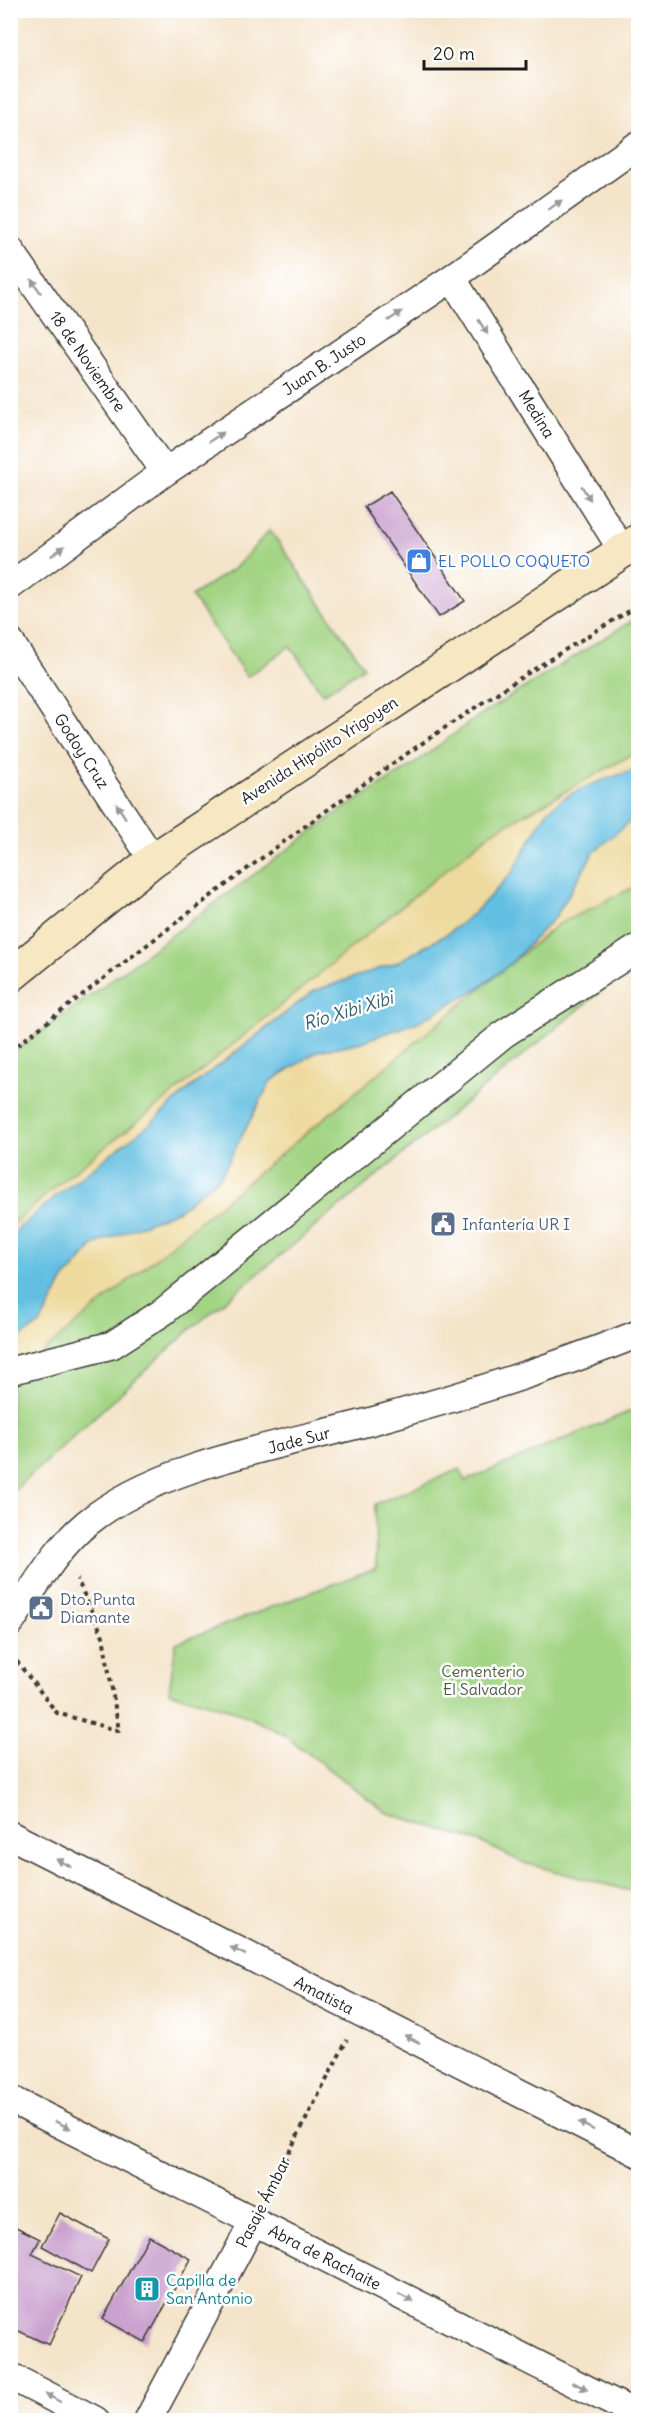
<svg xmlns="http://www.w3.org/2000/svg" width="649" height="2431" font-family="Delius,sans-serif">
  <rect width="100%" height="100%" fill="#fff"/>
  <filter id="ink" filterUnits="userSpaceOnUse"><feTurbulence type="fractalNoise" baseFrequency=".0167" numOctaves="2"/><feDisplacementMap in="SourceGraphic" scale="12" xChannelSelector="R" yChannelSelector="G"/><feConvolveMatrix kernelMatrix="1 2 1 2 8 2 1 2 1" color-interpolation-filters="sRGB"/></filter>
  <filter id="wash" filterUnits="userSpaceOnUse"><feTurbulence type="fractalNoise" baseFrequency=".008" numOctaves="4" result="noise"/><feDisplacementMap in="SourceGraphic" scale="24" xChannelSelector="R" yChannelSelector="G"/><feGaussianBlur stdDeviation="1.35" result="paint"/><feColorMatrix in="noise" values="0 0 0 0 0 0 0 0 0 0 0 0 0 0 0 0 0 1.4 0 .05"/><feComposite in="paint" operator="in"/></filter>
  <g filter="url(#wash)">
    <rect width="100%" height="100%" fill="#f4e4ca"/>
    <!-- green -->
    <path fill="#a2d483" stroke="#5f7850" stroke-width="1.5" d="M270 530 364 667 323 694 290 646 247 677 191 596 235 568Z
      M638 617V751L491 833 168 1098 68 1176 11 1227V1054L337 813 411 766 477 717Z
      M638 885V970L612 982 191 1329 11 1493V1378L557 925Z
      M638 1408V1893L524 1863 478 1841 387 1813 281 1733 238 1712 169 1692 176 1643 376 1568 375 1504 460 1469 465 1481Z"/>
    <!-- sand -->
    <path fill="#eeda9e" stroke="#857b5d" stroke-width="1.5" d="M638 751V769L573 793 546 813 512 873 474 913 447 934 396 963 314 991 194 1084 150 1124 56 1196 11 1235 10 1227 68 1176 168 1098 491 833Z
      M638 814V885L557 925 11 1378V1344L40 1324 64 1280 95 1244 179 1210 221 1176 271 1081 318 1051 362 1042 511 963 556 916 593 853Z"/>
    <!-- water -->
    <path fill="#64bfe2" stroke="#406e7f" stroke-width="1.5" d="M638 769V814L593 853 556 916 511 963 479 988 418 1022 362 1042 318 1051 271 1081 221 1175 179 1210 95 1244 64 1280 40 1324 11 1344V1235L56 1196 150 1124 194 1085 314 991 396 963 447 934 474 913 512 873 546 813C568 789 608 778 638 769Z"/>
    <g id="blocks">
      <!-- building -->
      <path fill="#caa1cf" d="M390 491 465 601 439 617 364 507Z
        M60 2213 109 2239 91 2273 42 2246Z
        M10 2224 40 2239 32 2254 81 2277 49 2345 10 2327Z
        M149 2236 191 2259 145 2342 103 2319Z"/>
    </g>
  </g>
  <g filter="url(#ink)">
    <use href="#blocks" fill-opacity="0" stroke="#3c3a36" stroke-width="1.5"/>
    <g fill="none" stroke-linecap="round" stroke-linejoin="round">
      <!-- minor casing -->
      <g stroke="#3c3a36" stroke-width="30">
        <path id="minor" d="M10 250 165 472
          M452 278 622 550
          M10 586 165 472 452 278 638 145
          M10 642 153 860
          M10 1371 112 1345 163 1312 505 1033 638 948
          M10 1623C34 1589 55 1549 87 1523 161 1463 285 1445 376 1420 464 1396 553 1368 638 1334
          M10 1835 638 2153
          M10 2099 638 2415
          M10 2376 95 2420
          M148 2420 254 2221"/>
      </g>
      <!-- secondary casing -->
      <g stroke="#3c3a36" stroke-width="36">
        <path id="secondary" d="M10 976 153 860 638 541"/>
      </g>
      <!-- path -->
      <path stroke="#3c3a36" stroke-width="4" stroke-dasharray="4.5 4.5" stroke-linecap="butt" d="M10 1051C213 893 416 735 638 606
        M11 1654 57 1713 119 1731 103 1636 77 1579
        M268 2193 347 2040"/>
      <!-- minor -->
      <use href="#minor" stroke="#fff" stroke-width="27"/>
      <!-- secondary -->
      <use href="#secondary" stroke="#f7e8c3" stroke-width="33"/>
    </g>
    <!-- one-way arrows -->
    <defs><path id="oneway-solid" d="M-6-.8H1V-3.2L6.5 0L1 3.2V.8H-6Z" transform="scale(1.5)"/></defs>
    <g fill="#999">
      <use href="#oneway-solid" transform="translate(555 205) rotate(-35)"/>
      <use href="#oneway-solid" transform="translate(36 286) rotate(-125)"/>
      <use href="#oneway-solid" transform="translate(395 316) rotate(-34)"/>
      <use href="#oneway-solid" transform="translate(483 327) rotate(58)"/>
      <use href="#oneway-solid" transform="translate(216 437) rotate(-34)"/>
      <use href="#oneway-solid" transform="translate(586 493) rotate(58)"/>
      <use href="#oneway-solid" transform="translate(58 551) rotate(-36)"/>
      <use href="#oneway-solid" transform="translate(121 811) rotate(-123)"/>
      <use href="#oneway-solid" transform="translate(64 1863) rotate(-153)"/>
      <use href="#oneway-solid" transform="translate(238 1951) rotate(-153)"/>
      <use href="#oneway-solid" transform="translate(412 2039) rotate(-153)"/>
      <use href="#oneway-solid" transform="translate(63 2125) rotate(26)"/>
      <use href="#oneway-solid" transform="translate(586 2126) rotate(-153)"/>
      <use href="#oneway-solid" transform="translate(406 2298) rotate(27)"/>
      <use href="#oneway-solid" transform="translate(580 2386) rotate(27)"/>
      <use href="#oneway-solid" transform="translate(53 2398) rotate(-152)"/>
    </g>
  </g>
  <!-- icons -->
  <defs>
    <g id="shop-square" transform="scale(1.35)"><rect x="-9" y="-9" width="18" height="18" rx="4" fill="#3f7fe0" stroke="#fff"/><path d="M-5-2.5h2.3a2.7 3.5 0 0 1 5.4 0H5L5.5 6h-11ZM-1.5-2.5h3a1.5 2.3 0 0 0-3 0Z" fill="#fff"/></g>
    <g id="civic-square" transform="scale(1.35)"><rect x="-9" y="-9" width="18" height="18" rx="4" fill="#5c6f8a" stroke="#fff"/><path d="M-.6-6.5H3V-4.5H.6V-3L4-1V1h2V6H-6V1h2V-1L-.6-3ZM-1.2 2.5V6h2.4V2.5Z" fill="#fff"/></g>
    <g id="building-square" transform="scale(1.35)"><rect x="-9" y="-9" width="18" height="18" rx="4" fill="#0f9aa8" stroke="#fff"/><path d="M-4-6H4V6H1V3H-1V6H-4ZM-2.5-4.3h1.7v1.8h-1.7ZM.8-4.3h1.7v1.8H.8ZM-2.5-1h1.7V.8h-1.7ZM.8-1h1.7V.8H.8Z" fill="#fff"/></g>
  </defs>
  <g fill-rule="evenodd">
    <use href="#shop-square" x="419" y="561"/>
    <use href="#civic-square" x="443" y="1224"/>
    <use href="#civic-square" x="41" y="1608"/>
    <use href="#building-square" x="147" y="2289"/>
  </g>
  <g text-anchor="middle" stroke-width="5" stroke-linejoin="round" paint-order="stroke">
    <!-- street labels -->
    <g font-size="16" fill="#1c1c1c" stroke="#fff">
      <text transform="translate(88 361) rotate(55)" y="6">18 de Noviembre</text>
      <text transform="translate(324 364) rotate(-34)" y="6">Juan B. Justo</text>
      <text transform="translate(537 414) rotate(58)" y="6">Medina</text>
      <text transform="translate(319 750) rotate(-33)" y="6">Avenida Hipólito Yrigoyen</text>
      <text transform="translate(82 751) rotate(57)" y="6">Godoy Cruz</text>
      <text transform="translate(299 1440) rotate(-15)" y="6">Jade Sur</text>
      <text transform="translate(324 1995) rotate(27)" y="6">Amatista</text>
      <text transform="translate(263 2202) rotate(-63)" y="6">Pasaje Ámbar</text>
      <text transform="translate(325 2257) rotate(27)" y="6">Abra de Rachaite</text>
    </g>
    <!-- shop labels -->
    <g font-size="16" fill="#366cbe" stroke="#fff" text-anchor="start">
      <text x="438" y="567">EL POLLO COQUETO</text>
    </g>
    <!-- service labels -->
    <g font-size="16" fill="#4e5e75" stroke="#fff" text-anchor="start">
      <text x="462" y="1230">Infantería UR I</text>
      <text x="60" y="1605">Dto. Punta<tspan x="60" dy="18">Diamante</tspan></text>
    </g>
    <!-- park labels -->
    <g font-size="16" fill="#4b5c40" stroke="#fff">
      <text x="483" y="1677">Cementerio<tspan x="483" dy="18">El Salvador</tspan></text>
    </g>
    <!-- culture labels -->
    <g font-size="16" fill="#0d838f" stroke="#fff" text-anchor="start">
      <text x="166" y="2286">Capilla de<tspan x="166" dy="18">San Antonio</tspan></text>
    </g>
    <!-- water labels -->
    <g font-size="18" font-style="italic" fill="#395d6b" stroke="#fff">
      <text transform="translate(348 1011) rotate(-17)" y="6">Río Xibi Xibi</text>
    </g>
  </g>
  <!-- margin -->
  <rect width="649" height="2431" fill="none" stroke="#fff" stroke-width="36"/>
  <!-- scale -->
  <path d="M424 60v9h102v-9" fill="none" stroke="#1c1c1c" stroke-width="3"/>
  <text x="433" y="60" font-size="18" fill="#1c1c1c" stroke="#ffffff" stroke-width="4.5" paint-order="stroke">20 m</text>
</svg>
